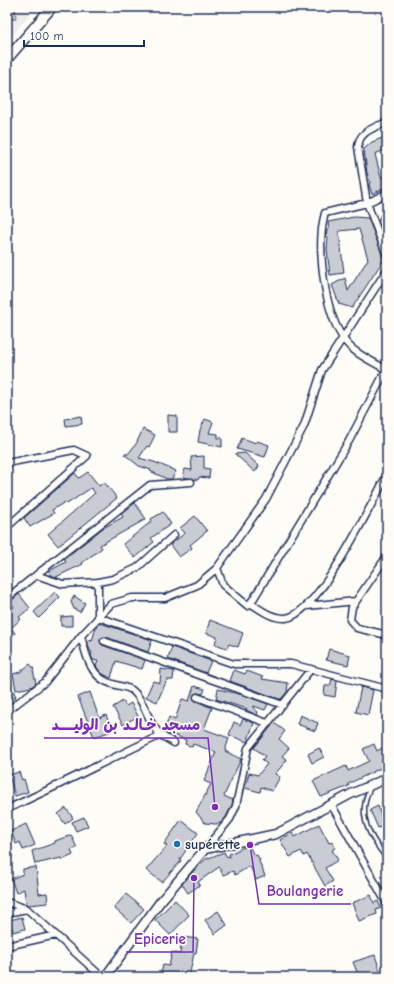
<svg xmlns="http://www.w3.org/2000/svg" width="394" height="984" font-family="'Comic Neue','Playpen Sans Arabic',sans-serif">
  <rect width="100%" height="100%" fill="#fdfcf7"/>
  <filter id="ink" filterUnits="userSpaceOnUse"><feTurbulence type="fractalNoise" baseFrequency=".025" numOctaves="2"/><feDisplacementMap in="SourceGraphic" scale="8" xChannelSelector="R" yChannelSelector="G"/><feConvolveMatrix kernelMatrix="1 2 1 2 8 2 1 2 1" color-interpolation-filters="sRGB"/></filter>
  <g filter="url(#ink)">
    <!-- built -->
    <path fill="#edeeec" d="M7 7H36L7 42Z"/>
    <!-- building -->
    <path fill="#c9ccd3" stroke="#1b2f5e" d="M7 7H15L16 19H7Z
      M387 136V149L375 154 381 178 387 173V187L372 194 369 185 370 182 367 173 364 149 372 142Z
      M387 200V243L378 221Z
      M354 217 368 218 384 259 352 308 339 304 332 285 345 278 348 291 368 259 359 229 339 231 344 273 330 275 327 249 328 237H326L327 230 329 229 328 222Z
      M168 415 177 416V432H168Z
      M81 416 82 424 66 426 65 419Z
      M205 419 213 422 209 433 218 434V438H222V447L198 442 200 430Z
      M143 429 155 435 149 447 147 446 139 458 154 462 176 471 172 479H167L150 471 151 470 139 466 124 454H128L136 444Z
      M242 438 256 443 257 441 269 445 265 457 237 449Z
      M245 453 259 466 255 472 235 454Z
      M204 456V468L210 469 209 478 199 477 198 480 183 477 185 469 192 470 191 457Z
      M88 472 99 486 104 482 117 498 58 546 48 534 95 493 91 488 67 504 65 502 52 510 54 513 30 527 24 518 75 473 79 478Z
      M135 503 146 519 100 545 102 548 82 563 83 564 56 577 51 575 49 571 66 562 64 559 103 528 123 517 121 514Z
      M163 512 171 524 151 538 154 542 135 558 123 544 152 521 151 519Z
      M195 516 207 531 190 545 192 548 179 557 170 545 185 533 180 528Z
      M55 592 60 597 39 618 34 612Z
      M19 594 30 608 19 617 21 619 11 628 15 633 11 637 7 633V612L14 607 10 602Z
      M74 596 85 603 80 612 74 609 71 602Z
      M72 616V626H61V617Z
      M210 620 243 633 238 647 229 644 227 648 215 644 217 637 206 633Z
      M100 623 152 640 148 652 106 637 100 640 102 645 145 660 142 669 116 661 111 678 101 673 96 666 98 661 93 660 91 655 92 652 90 651 88 644 89 640 92 641 96 627Z
      M172 647 211 661 206 673 168 659Z
      M329 649 350 655 348 665 326 660Z
      M30 664 34 669 33 670 36 683 31 687 16 690 13 674 20 672Z
      M161 669 174 671 173 680H167L157 702 146 697 153 681 160 683Z
      M234 670 245 674 247 671 263 677 262 679 288 683 287 692 281 699H279L230 681Z
      M332 679 337 681 335 697 324 695 325 686H330Z
      M194 686 205 689 203 694 197 693 194 694V700L212 708 204 729 229 738 225 751 241 759 224 796 233 800 232 805 226 817 221 823 216 824 205 823 196 812 211 784 204 781 216 752 193 744 192 747 185 744 186 740 164 731 169 717 175 720 182 699 189 701Z
      M361 687 373 690 368 715 356 712Z
      M218 689 243 695 268 704 265 710 254 706 253 708 258 712 257 715 246 710 247 709 216 699Z
      M13 690 16 697 7 701V693Z
      M90 692 99 718 106 715 112 731 94 737 78 697Z
      M123 701 126 706 131 703 138 716 123 725 113 707Z
      M300 715 318 723 315 731 297 724Z
      M243 719 254 723 247 742 229 735 234 722 240 725Z
      M274 723 285 731 279 739 289 748 282 756 287 760 275 774 280 777 272 791 261 787 260 792 245 788 249 773 258 775 267 764 262 760 265 756 254 748Z
      M374 744 377 751 384 747 387 754V765L348 784 349 786 321 797 313 781 346 766 348 771 369 761 363 749Z
      M319 748 324 757 312 763 308 754Z
      M19 772 22 780 24 779 28 792 15 796 9 775Z
      M378 806 384 826 378 828 370 810Z
      M66 808 73 818 65 824 58 814Z
      M84 817 88 826 76 831 72 822Z
      M181 820 198 833 180 859 181 861 162 882 146 870 167 846 164 844Z
      M26 824 35 845 23 850 20 842 16 844 11 831Z
      M319 824 329 843 332 842 335 848 332 850 338 860 325 868 333 881 325 886 307 854 304 856 301 851 290 857 280 840 292 833 295 837Z
      M71 835 77 848 71 850 73 855 62 860 61 858 35 864 32 851 55 843V841Z
      M249 845 254 856 257 855 260 860 259 861 265 876 256 880 250 866 235 875 233 871 223 875 219 867 198 882 200 885 188 893 182 884 199 865 206 859 224 852 226 856 230 857 229 854Z
      M36 867 39 894 47 893 48 903 29 905 26 904 24 889 16 893 11 879 23 874V869Z
      M126 894 144 909 131 923 114 908Z
      M371 895 374 903 378 901 381 908 376 910 377 914 359 921 352 903Z
      M175 900 189 915 170 935 155 920Z
      M218 911 227 925 215 934 205 920Z
      M22 917 25 929 13 932 10 920Z
      M182 937 198 939 196 953H194L189 977 167 974V977H160L163 965 169 966 172 952 180 954Z
      M375 955 382 977H359L353 962Z"/>
    <g fill="none" stroke-linecap="round" stroke-linejoin="round">
      <!-- service casing -->
      <g stroke="#1b2f5e" stroke-width="6">
        <path id="service" d="M370 788C356 816 370 837 387 859"/>
      </g>
      <!-- minor casing -->
      <g stroke="#1b2f5e" stroke-width="9">
        <path id="minor" d="M387 122C374 128 359 131 358 147L367 203 325 213C316 245 324 310 343 338 352 353 372 361 387 370
          M387 193 367 203 387 256
          M386 370 349 441 254 598 248 606 223 585 217 568 266 499 304 426 322 370 387 270
          M7 463 74 450 87 456 7 527
          M387 556 352 607 350 620 357 628 387 635
          M36 575 63 584 98 582V617
          M98 582 113 579 137 568 174 535
          M7 598 150 485 191 482
          M250 603C261 610 272 619 286 618 319 614 371 504 387 475
          M307 606 356 601
          M98 617 234 664H291L387 689
          M104 641 283 705
          M197 697 267 723
          M7 711 45 682 81 636
          M174 743C170 740 165 738 161 735 147 723 146 702 133 691 129 687 118 686 113 684 91 679 86 656 81 636L111 604 132 598H165L197 585 217 568
          M331 804 387 904
          M7 809C59 786 109 759 161 735
          M205 849 230 819 236 806 248 748 311 669
          M7 902 27 909
          M7 913 27 909 102 977
          M7 946 56 935"/>
      </g>
      <!-- tertiary casing -->
      <g stroke="#1b2f5e" stroke-width="11">
        <path id="tertiary" d="M105 977 160 902 205 849 276 834 351 794 387 778"/>
      </g>
      <!-- secondary casing -->
      <g stroke="#1b2f5e" stroke-width="12">
        <path id="secondary" d="M7 59 52 7"/>
      </g>
      <!-- service -->
      <use href="#service" stroke="#fdfcf7" stroke-width="3"/>
      <!-- minor -->
      <use href="#minor" stroke="#fdfcf7" stroke-width="6"/>
      <!-- tertiary -->
      <use href="#tertiary" stroke="#fdfcf7" stroke-width="8"/>
      <!-- secondary -->
      <use href="#secondary" stroke="#fdfcf7" stroke-width="9"/>
    </g>
  </g>
  <!-- markers -->
  <circle fill="#1f6fb2" stroke="#fdfcf7" stroke-width="1.5" cx="177" cy="844" r="4"/>
  <g text-anchor="middle" stroke-width="3.5" stroke-linejoin="round" paint-order="stroke">
    <!-- poi labels -->
    <g font-size="14" font-weight="bold" fill="#1b2f5e" stroke="#fdfcf7" text-anchor="start">
      <text x="185" y="849">supérette</text>
    </g>
  </g>
  <!-- callouts -->
  <path fill="none" stroke="#7b2cbf" stroke-width="1.5" d="M215 807L208 738H44M250 845L259 904H351M194 878L193 952H126"/>
  <g fill="#7b2cbf" stroke="#fdfcf7" stroke-width="1.5">
    <circle cx="215" cy="807" r="4"/>
    <circle cx="250" cy="845" r="4"/>
    <circle cx="194" cy="878" r="4"/>
  </g>
  <g font-size="15" text-anchor="middle" font-weight="bold" fill="#7b2cbf" stroke="#fdfcf7" stroke-width="3.5" stroke-linejoin="round" paint-order="stroke">
    <text x="126" y="730">مسجد خـالـد بن الوليــــد</text>
    <text x="305" y="896">Boulangerie</text>
    <text x="160" y="944">Epicerie</text>
  </g>
  <!-- margin -->
  <rect width="394" height="984" fill="none" stroke="#fdfcf7" stroke-width="24"/>
  <rect x="12" y="12" width="370" height="960" fill="none" stroke="#1b2f5e" stroke-width="1.5" filter="url(#ink)"/>
  <!-- scale -->
  <path d="M24 40v6h120v-6" fill="none" stroke="#1b2f5e" stroke-width="2"/>
  <text x="30" y="40" font-size="12" fill="#1b2f5e" stroke="#fdfcf7" stroke-width="3" paint-order="stroke">100 m</text>
</svg>
